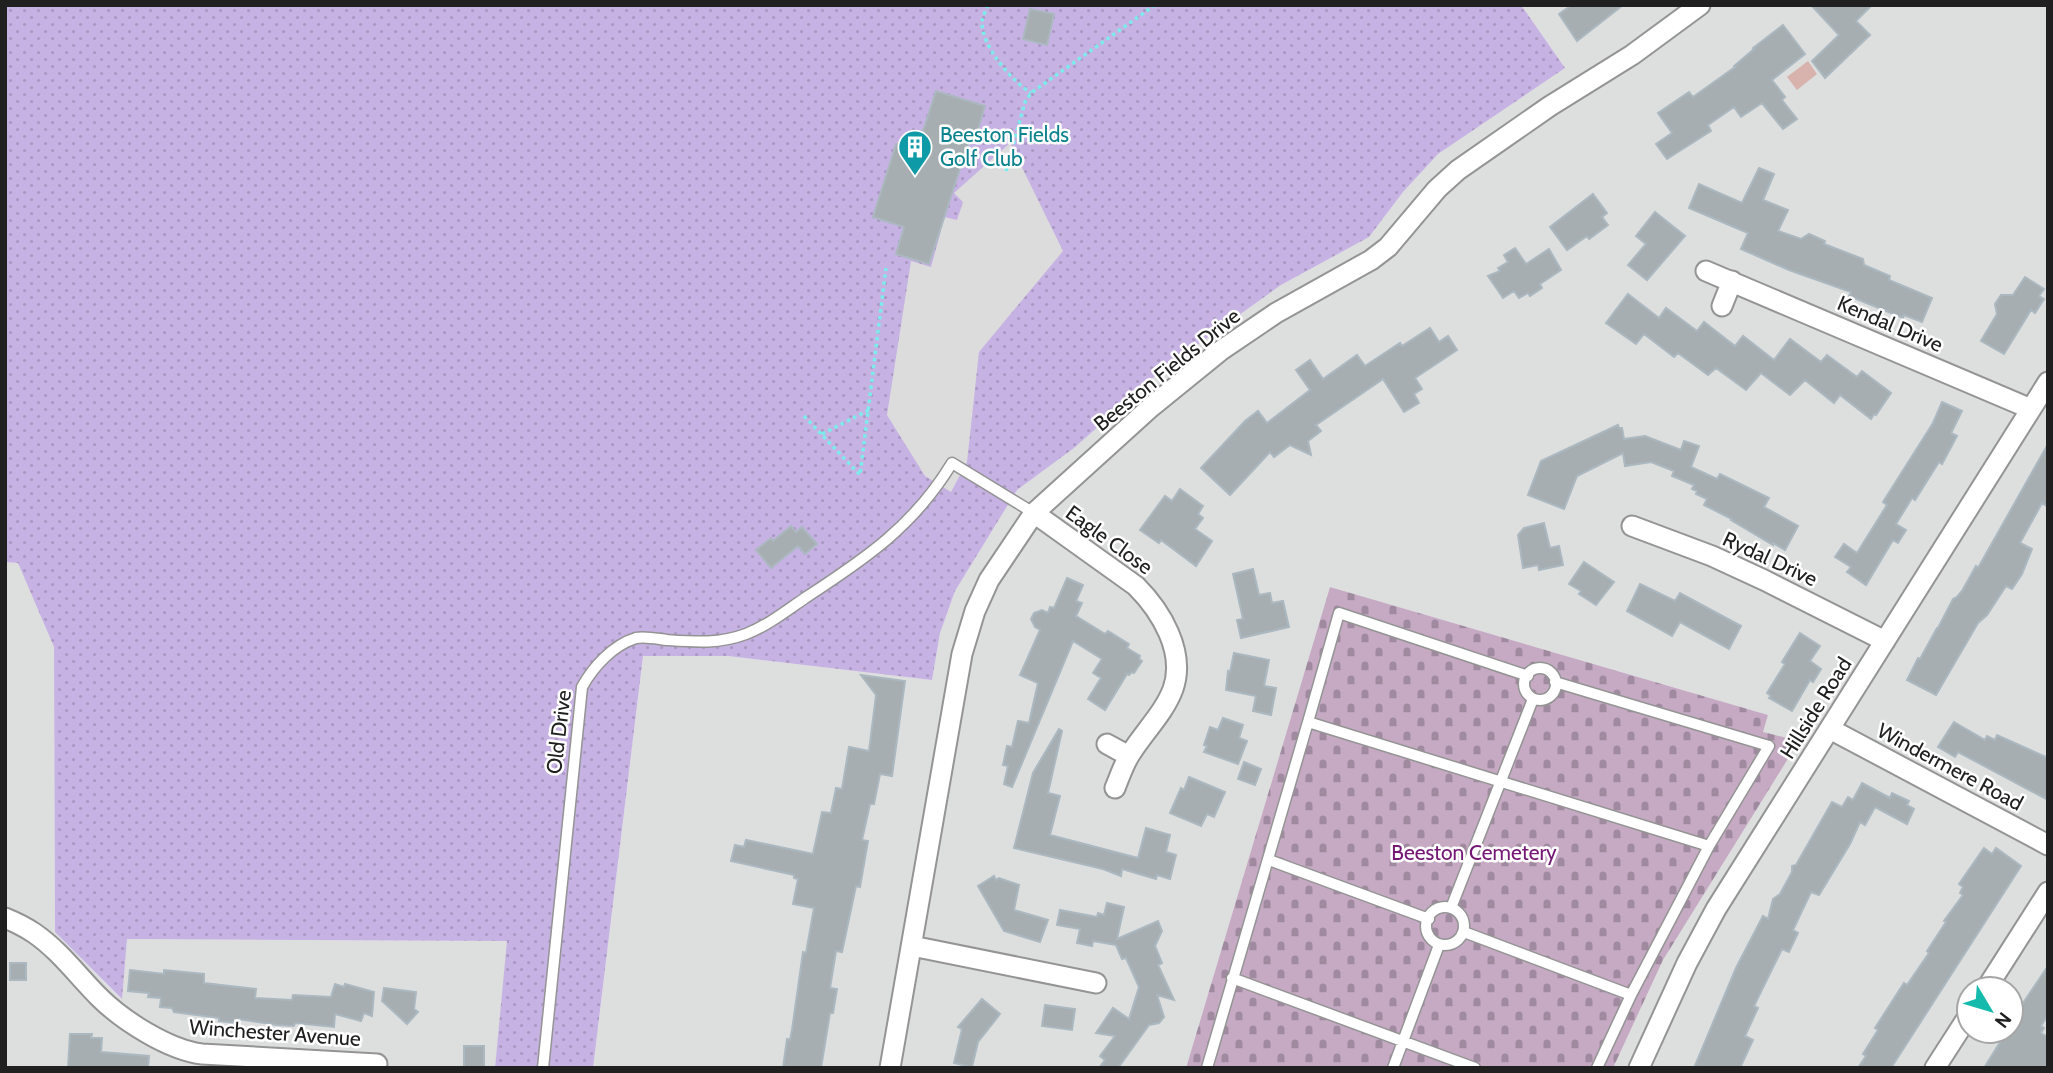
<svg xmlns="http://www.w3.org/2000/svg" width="2053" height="1073" font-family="Cabin,sans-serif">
  <defs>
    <pattern id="grass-dots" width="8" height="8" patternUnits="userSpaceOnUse" patternTransform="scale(1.75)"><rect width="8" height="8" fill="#c7b2e4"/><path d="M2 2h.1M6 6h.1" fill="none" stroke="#ab99c3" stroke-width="1.8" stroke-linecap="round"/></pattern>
    <pattern id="cemetery-stones" width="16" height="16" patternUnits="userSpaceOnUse" patternTransform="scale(1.75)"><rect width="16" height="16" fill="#c6aac4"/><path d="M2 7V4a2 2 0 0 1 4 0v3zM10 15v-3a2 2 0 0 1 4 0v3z" fill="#a08a9f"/></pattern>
  </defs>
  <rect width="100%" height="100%" fill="#e7ebef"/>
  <!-- residential -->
  <path fill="#dddede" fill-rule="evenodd" d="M1521 5H2048V1068H1613L1663 960 1724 861 1768 715 1330 587 1186 1068H593L643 656H728L932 680 940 633 955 591 1017 490 1074 448 1162 370 1281 285 1369 237 1403 192 1438 154 1565 68ZM1969 989H2011V1031H1969Z
    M5 562 18 563 54 647 55 932 121 999 127 939 508 941 495 1068H5Z"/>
  <!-- grass -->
  <path fill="url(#grass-dots)" d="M5 5H1521L1565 68 1438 154 1403 192 1369 237 1281 285 1162 370 1074 448 1017 490 955 591 940 633 932 680 728 656H643L593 1068H495L507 941 127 939 122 999 55 932 54 647 18 563 5 562Z"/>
  <!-- cemetery -->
  <path fill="url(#cemetery-stones)" d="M1330 587 1768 715 1763 732 1799 741 1663 960 1613 1068H1186Z"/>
  <!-- parking -->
  <path fill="#dcdcdc" d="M1010 143 1063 251 979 352 967 462 951 492 925 476 887 415 911 261 931 267 941 231 936 229 940 216 957 220 963 202 954 193Z"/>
  <!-- water -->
  <path fill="#d8b2ac" d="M1808 61 1817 74 1797 90 1787 77Z"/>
  <!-- building -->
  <path fill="#a6aeb1" stroke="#abb8c0" stroke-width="2" d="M1572 5H1623L1577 41 1559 14Z
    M1811 5H1872L1856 21 1870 35 1825 78 1812 61 1839 35Z
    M1030 9 1054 14 1047 45 1023 39Z
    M1783 25 1805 54 1772 80 1785 97 1782 100 1797 119 1783 129 1762 103 1741 117 1734 107 1708 125 1711 131 1667 159 1656 144 1672 133 1658 113 1689 92 1693 97 1735 67 1734 66 1754 49 1753 48Z
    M936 91 985 106 977 133 972 132 929 264 896 254 904 227 873 217 896 144 907 141 916 132 923 131Z
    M1759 168 1774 174 1763 200 1788 210 1778 231 1801 239 1809 234 1825 241 1824 244 1863 259 1864 265 1890 276 1889 280 1932 298 1922 322 1904 315 1903 318 1849 296 1851 292 1789 270 1741 249 1748 233 1689 208 1699 184 1742 203Z
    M1593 194 1607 213 1602 217 1608 225 1589 239 1587 236 1567 250 1550 227Z
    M1655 212 1685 236 1647 280 1628 265 1646 244 1636 236Z
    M1515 248 1526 264 1549 249 1561 270 1540 284 1542 288 1530 296 1528 293 1519 298 1514 291 1503 298 1488 276 1500 271 1498 268 1508 262 1504 255Z
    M2025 277 2044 289 2039 296 2044 299 2035 313 2031 310 2004 354 1981 341 1997 314 1995 304 2001 295H2013Z
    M1628 294 1659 318 1666 308 1697 331 1704 322 1735 346 1743 336 1774 360 1790 339 1821 362 1827 355 1857 377 1862 371 1891 393 1876 415 1874 414 1871 419 1840 395 1834 403 1805 380 1790 395 1761 373 1746 390 1716 368 1708 375 1678 353 1674 357 1644 334 1636 344 1606 323Z
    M1430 328 1439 342 1448 336 1457 350 1415 378 1422 389 1414 394 1419 403 1404 412 1383 379 1316 425 1321 431 1308 441 1311 455 1290 445 1274 457 1270 452 1230 495 1201 468 1245 421 1258 411 1267 423 1310 390 1296 370 1310 360 1323 379 1357 355 1365 366 1400 343 1402 346Z
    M1942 402 1962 411 1951 433 1957 436 1942 464 1939 462 1915 500 1912 498 1896 524 1906 530 1898 543 1893 540 1866 585 1847 572 1851 567 1835 557 1844 544 1857 553 1887 505 1883 502 1933 423Z
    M1618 425 1619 428H1622L1624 439 1645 436 1681 450 1684 441 1699 446 1691 467 1717 479 1720 474 1769 498 1764 507 1798 526 1785 550 1773 543V545L1731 520 1732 519 1704 505 1707 499 1696 494 1697 491 1692 489 1694 485 1672 476 1674 471 1651 462 1625 466 1623 453 1577 476 1564 509 1528 495 1541 461Z
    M2048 444V507L2042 503 2020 543 2032 549 2022 574 2012 589 2006 586 1987 615 1978 623 1936 695 1907 680 1918 658 1920 659 1937 628H1938L1953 599 1957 597 1962 591 1976 566 1978 568Z
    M1180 489 1203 506 1198 514 1203 518 1195 529 1212 541 1196 566 1161 540 1159 543 1140 530 1165 496 1172 501Z
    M1544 523 1550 548 1559 546 1563 565 1539 570 1538 565 1523 568 1518 535 1524 528Z
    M791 526 796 532 802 527 817 544 805 554 798 546 771 568 756 550 771 538 773 541Z
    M1584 562 1614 582 1596 605 1579 594 1581 591 1569 584Z
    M1253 569 1259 595 1270 593 1272 603 1283 601 1289 627 1241 638 1237 620 1243 619 1233 574Z
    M1067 578 1083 585 1076 601 1082 603 1076 616 1105 634 1108 631 1129 644 1127 648 1140 656 1139 659 1142 661 1134 673 1132 672 1129 675 1127 674 1105 710 1088 699 1101 678 1093 673 1102 659 1073 641 1012 787 1004 784 1008 766 1003 765 1007 746 1012 747 1018 721 1029 723 1038 683 1020 675 1040 630 1035 627 1031 619 1034 613 1042 610 1048 613 1050 607 1054 608Z
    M1640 584 1675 601 1680 593 1741 626 1729 649 1680 622 1672 636 1627 611Z
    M1800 633 1820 646 1810 661 1821 669 1813 682 1810 680 1792 711 1769 698 1771 696 1767 693 1785 664 1782 662Z
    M1234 653 1269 660 1264 686 1276 688 1271 715 1253 711 1256 696 1226 690 1228 671 1230 672Z
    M861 675 905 681 892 776 880 774 874 804H870L862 840 868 841 860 887 856 886 842 952 836 951 830 988 837 989 833 1013H830L821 1068H783L787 1039 790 1040 792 1030 803 952 806 953 814 908 793 904 798 879 794 878V875L731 861 735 845 744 847 746 840 813 854 822 812 831 813 836 788 842 789 849 747 869 751 876 695Z
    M1223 718 1243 725 1239 738 1247 741 1238 764 1204 752 1207 746 1204 745 1210 727 1218 730Z
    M1954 722 1985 740 1987 736 1995 740 1997 735 2048 758V800L1958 752 1955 757 1938 747Z
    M1059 729 1062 731 1048 793 1060 796 1050 835 1138 858 1146 828 1170 835 1166 852 1176 855 1170 879 1157 875 1156 879 1122 869 1121 876 1103 869 1014 848 1033 773Z
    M1244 762 1261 769 1255 785 1238 779Z
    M1189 777 1225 792 1214 817 1207 814 1201 826 1170 813 1181 788 1184 790Z
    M1862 783 1890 798 1892 793 1909 801 1907 805 1914 809 1907 824 1875 807 1865 825 1860 822 1850 844 1819 895 1811 892 1793 930 1798 933 1789 952 1782 949 1754 1006 1758 1008 1745 1036 1753 1040 1740 1068H1694L1736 968 1763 916 1768 919 1773 899 1780 894 1792 872V866L1796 865 1832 802 1842 807 1848 797 1853 800Z
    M1984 848 1992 854 1996 848 2021 866 1891 1068H1858L1866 1056 1863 1054 1878 1030 1875 1028 1904 983 1907 985 1929 953 1927 951 1946 922 1944 921 1963 895 1960 893 1963 887 1959 884Z
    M994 876 996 880 999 878 1019 885 1014 910 1048 920 1040 942 1004 931 978 886Z
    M1107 903 1124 907 1117 939 1158 921 1162 931 1155 946 1162 963 1158 965 1174 1000 1157 995 1164 1017 1159 1023 1149 1025 1118 1068H1099L1105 1060 1100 1056 1115 1036 1096 1033 1113 1008 1129 1019 1139 987 1126 958 1122 959 1116 945 1093 941 1092 946 1077 943 1080 929 1057 925 1060 910 1097 917 1098 913 1104 915Z
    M10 963H26V980H10Z
    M2048 966V1015L2041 1026 2044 1028 2041 1033 2048 1037V1068H1984L2007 1031H2011V1021Z
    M130 970 164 974V970L204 974V983L256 989 255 998 292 1000 293 995 331 997 335 984 344 987 345 984 374 992 372 1016 364 1013 361 1021 335 1014 334 1027 295 1023 294 1026 277 1025 238 1019 237 1023 219 1021V1018L174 1012 172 1008 160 1007 161 998 148 997 149 993 128 991Z
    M384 988 416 992 414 1009 418 1012 407 1024 382 1001Z
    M982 999 1000 1014 978 1042 972 1067 954 1063 962 1029 958 1027Z
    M1045 1005 1075 1009 1072 1030 1042 1026Z
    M70 1034H92L91 1038H102L101 1052 149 1056 148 1068H68Z
    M464 1046H484V1068H464Z"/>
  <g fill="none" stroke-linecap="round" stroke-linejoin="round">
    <!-- lane casing -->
    <g stroke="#949494" stroke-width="13">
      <path id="lane" d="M1524 684a16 16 0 1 1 32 0a16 16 0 1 1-32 0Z
        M1528 676 1339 613 1308 722 1709 846 1769 746 1555 682
        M1269 860 1429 919
        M1426 926a19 19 0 1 1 38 0a19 19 0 1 1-38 0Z
        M1451 908 1533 699
        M1464 932 1631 995
        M1232 978 1475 1068
        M543 1068 582 687C593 667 613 645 636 638 645 636 658 639 667 640 695 642 719 644 746 634 767 626 786 611 805 598 865 559 914 526 952 463L1034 513
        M1207 1068 1308 722
        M1393 1068 1439 945
        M1597 1068 1631 995 1709 846"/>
    </g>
    <!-- street casing -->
    <g stroke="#949494" stroke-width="23">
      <path id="street" d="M1706 271 2031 409
        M1722 306 1732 281
        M1034 513 1136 586C1161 611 1186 652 1173 689 1164 713 1144 732 1131 753 1124 763 1120 776 1115 788
        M1632 526 1712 556 1764 580 1885 641
        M1830 729 2048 845
        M1107 744 1129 756
        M5 918C15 922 25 927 34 933 59 950 78 976 99 997 123 1021 169 1050 202 1054L377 1064
        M912 946 1096 983
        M1986 989 2048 892
        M890 1068 962 654 975 611 989 580 1034 513 1151 407 1220 351 1276 313 1371 260 1388 247 1437 189 1458 170 1550 106 1632 55 1700 5
        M1639 1068 1687 963 1716 909 2048 382
        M1935 1068 1969 1015"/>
    </g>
    <!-- path -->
    <path stroke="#7bebec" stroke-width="3.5" stroke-dasharray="3.5 3.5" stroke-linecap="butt" d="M988 5C986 10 983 16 982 21 981 46 1011 80 1031 93
      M1006 171 1025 102 1031 93 1155 5
      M804 416 860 475 886 268
      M822 434 869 410"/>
    <!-- lane -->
    <use href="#lane" stroke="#fff" stroke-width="10"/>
    <!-- street -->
    <use href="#street" stroke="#fff" stroke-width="19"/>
  </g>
  <!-- icons -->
  <defs>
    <g id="building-pin" transform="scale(1.75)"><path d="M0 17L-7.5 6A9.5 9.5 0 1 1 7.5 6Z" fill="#0f9aa8" stroke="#fff"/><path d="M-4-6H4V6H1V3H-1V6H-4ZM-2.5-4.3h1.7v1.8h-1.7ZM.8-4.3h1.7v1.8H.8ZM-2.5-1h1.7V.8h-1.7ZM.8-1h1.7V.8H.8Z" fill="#fff"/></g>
  </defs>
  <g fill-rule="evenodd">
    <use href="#building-pin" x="915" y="147"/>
  </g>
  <g text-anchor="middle" stroke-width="5" stroke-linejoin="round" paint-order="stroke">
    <!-- culture labels -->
    <g font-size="21" fill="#0d838f" stroke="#fff" text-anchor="start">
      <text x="940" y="142">Beeston Fields<tspan x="940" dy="24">Golf Club</tspan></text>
    </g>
    <!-- street labels -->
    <g font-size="21" fill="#202020" stroke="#fff">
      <text transform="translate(1890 324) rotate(23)" y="7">Kendal Drive</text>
      <text transform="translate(1167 370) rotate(-39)" y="7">Beeston Fields Drive</text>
      <text transform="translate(1109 540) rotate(36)" y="7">Eagle Close</text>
      <text transform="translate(1770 559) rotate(25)" y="7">Rydal Drive</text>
      <text transform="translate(1816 708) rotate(-58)" y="7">Hillside Road</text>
      <text transform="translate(559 732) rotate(-83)" y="7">Old Drive</text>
      <text transform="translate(1950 767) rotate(28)" y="7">Windermere Road</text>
      <text transform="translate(275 1033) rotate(4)" y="7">Winchester Avenue</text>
    </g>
    <!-- park labels -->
    <g font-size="21" fill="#741775" stroke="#fff">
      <text x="1474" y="860">Beeston Cemetery</text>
    </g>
  </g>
  <!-- border -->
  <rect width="2053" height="1073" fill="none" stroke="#202020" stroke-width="14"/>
  <!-- north arrow -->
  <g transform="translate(1990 1010) rotate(128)"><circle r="33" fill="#ffffff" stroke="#a6a6a6" stroke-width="2"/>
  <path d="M0-5L12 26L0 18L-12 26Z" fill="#14bbac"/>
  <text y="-10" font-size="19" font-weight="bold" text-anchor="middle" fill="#202020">N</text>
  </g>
</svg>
